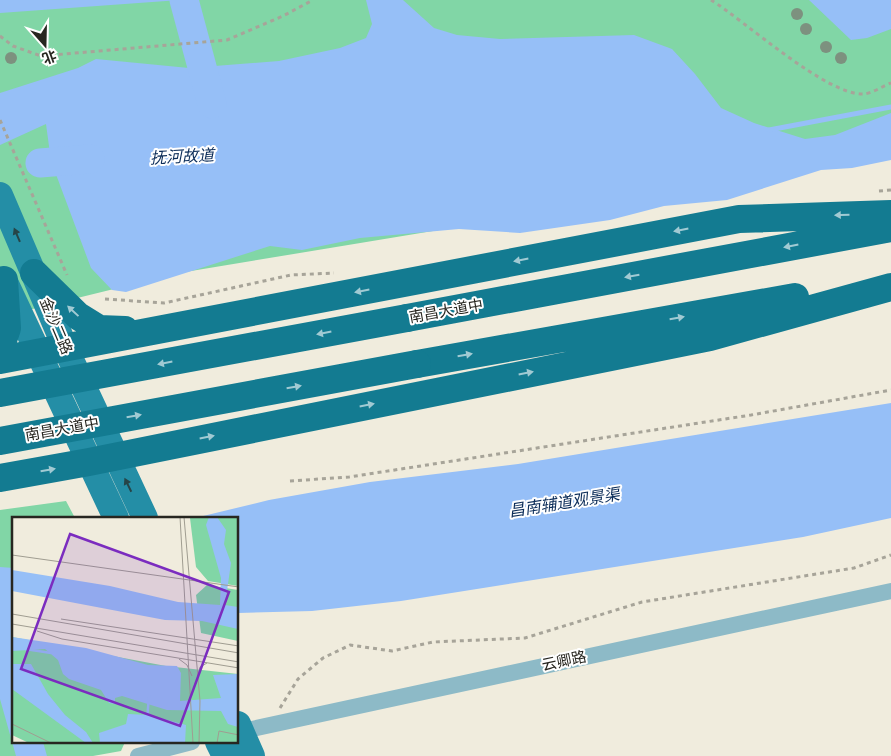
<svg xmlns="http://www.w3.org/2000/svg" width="891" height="756" font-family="Cabin,'Noto Sans SC',sans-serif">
  <rect width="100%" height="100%" fill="#f0ecdd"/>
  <!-- green -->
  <path fill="#81d6a6" d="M0 0H891V155L179 273 0 317Z
    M66 501 75 518H14V742H125L121 751 93 756H0V510Z"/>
  <!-- water -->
  <path fill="#96bff7" d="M0 0H180L0 13Z
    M366 0H403L434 28 457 35 500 39 634 35 672 49 695 74 721 108 754 123 805 139 835 135 891 113V160L852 168 821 170 727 200 664 206 610 220 520 233 459 229 360 238 302 250 270 246 126 292 112 290 91 268 51 161 46 124 0 145V93L78 68 96 59 189 68 279 61 340 48 366 38 372 24Z
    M809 0H891V29L867 38 851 40Z
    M891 403V518L803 537 401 601 312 611 238 613V518H195L269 500 370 482 518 464Z
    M0 567 14 568V742H43L47 756H16L0 699Z"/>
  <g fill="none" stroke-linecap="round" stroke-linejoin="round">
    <!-- stream -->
    <path stroke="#96bff7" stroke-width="5" d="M769 130 891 107"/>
    <!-- river -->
    <path stroke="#96bff7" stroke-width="29" d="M184 0 212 104
      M40 163 90 159"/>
    <!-- path -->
    <path stroke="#a7a499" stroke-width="3" stroke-dasharray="4 4" stroke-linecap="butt" d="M711 0C745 21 826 95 863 94 871 94 883 86 891 83
      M0 36 13 46 41 56 227 40 283 16 313 0
      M0 120 67 275
      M879 191 891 190
      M105 299 164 303 291 275 334 273
      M290 481 349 477 751 415 891 390
      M280 708 298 679 323 658 350 645 392 651 433 642 525 638 642 602 854 568 891 555"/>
    <!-- street -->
    <path stroke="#8dbac7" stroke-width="16" d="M238 732 891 591
      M138 756 192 742"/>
    <!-- primary -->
    <path stroke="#248ea6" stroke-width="26" d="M0 195 65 347 145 518
      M6 284 116 518
      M238 724 252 756
      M218 742 225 756"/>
    <!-- highway -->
    <path stroke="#137b91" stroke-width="28" d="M34 273 78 316 99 329 125 330
      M407 318 891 228
      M0 349 7 328 4 280
      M0 360 739 219 891 214
      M417 364 795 297
      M0 478 89 462 710 337 891 287"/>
    <!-- highway-bridge -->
    <path stroke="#137b91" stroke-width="28" d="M0 393 407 318
      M0 441 417 364"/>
  </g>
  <!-- trees -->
  <g fill="#7d917f">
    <circle cx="797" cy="14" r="6"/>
    <circle cx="806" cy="29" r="6"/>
    <circle cx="826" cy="47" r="6"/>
    <circle cx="11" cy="58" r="6"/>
    <circle cx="841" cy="58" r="6"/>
  </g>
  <!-- one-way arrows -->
  <defs><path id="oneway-solid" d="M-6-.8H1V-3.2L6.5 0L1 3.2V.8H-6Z" transform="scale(1.25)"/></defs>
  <g fill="#a1cad3">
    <use href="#oneway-solid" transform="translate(842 215) rotate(178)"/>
    <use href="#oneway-solid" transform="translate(681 230) rotate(169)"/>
    <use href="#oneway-solid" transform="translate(791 246) rotate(169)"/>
    <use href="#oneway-solid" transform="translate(521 260) rotate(169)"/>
    <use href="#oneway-solid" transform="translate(632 276) rotate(170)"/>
    <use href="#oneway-solid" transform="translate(362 291) rotate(169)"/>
    <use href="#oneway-solid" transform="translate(73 311) rotate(-137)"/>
    <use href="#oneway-solid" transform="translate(677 318) rotate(-10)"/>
    <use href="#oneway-solid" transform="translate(324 333) rotate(169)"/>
    <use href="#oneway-solid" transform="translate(465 355) rotate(-10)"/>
    <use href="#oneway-solid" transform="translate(165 363) rotate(169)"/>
    <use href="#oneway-solid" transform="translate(526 373) rotate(-11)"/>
    <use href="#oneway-solid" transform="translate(294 387) rotate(-10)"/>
    <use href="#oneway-solid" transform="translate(367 405) rotate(-11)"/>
    <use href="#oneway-solid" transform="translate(134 416) rotate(-10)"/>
    <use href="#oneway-solid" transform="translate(207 437) rotate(-11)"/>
    <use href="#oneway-solid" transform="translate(48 470) rotate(-10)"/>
  </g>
  <g fill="#264548">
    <use href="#oneway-solid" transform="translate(17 235) rotate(-113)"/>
    <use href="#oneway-solid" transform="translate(128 485) rotate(-116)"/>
  </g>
  <g text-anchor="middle" stroke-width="4" stroke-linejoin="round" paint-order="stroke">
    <!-- street labels -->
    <g font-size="15" fill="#272620" stroke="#fff">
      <text transform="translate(446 311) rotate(-10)" y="5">南昌大道中</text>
      <text transform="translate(56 326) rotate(67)" y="5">金沙二路</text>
      <text transform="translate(62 429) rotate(-10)" y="5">南昌大道中</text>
      <text transform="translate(564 661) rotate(-12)" y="5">云卿路</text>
    </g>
    <!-- water labels -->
    <g font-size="16" font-style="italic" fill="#0c2d59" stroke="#fff">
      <text transform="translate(182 156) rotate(-3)" y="6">抚河故道</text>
      <text transform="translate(564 502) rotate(-9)" y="6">昌南辅道观景渠</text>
    </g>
  </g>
  <!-- overview -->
  <g transform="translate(12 517)">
    <rect width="226" height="226" fill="#f0ecdd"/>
    <path d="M226 0V69L196 64 184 50 178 1ZM195 68 226 73V124L189 116 184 78ZM0 120 154 149 226 157V226H17L0 218Z" fill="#81d6a6"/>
    <path d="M197 0H205L214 13 212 27 219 46 213 88 226 90V112L190 104 153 103 0 74V53L98 69 166 85 208 88 209 61 194 8ZM0 120 74 131 136 148 165 149 169 156 168 184 209 181 201 158 226 157V210L216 207 209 194 155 193 110 179 103 181V187L97 186 89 173 57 162 51 157 46 143 33 132 0 134ZM0 147H19L36 177 53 198 74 215 81 226H74L0 172ZM116 197 137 198 174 208 173 226H88L87 216 114 207Z" fill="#96bff7"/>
    <path fill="none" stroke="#96bff7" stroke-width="2.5" d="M13 132 39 136M135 204 137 178"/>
    <path fill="none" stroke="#a09d91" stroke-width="1" d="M168 0 181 226M172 0 188 184 187 226M0 38 227 70M0 97 227 136M49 102 227 129M0 107 227 145M25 114 50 122 227 151M167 142 175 148 180 159M186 159 188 150 195 146M0 207 39 226M205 226 207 214 227 218"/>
    <path fill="#7b2cbf" fill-opacity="0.15" stroke="#7b2cbf" stroke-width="2.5" d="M58 17 217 75 168 209 9 152Z"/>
    <rect width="226" height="226" fill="none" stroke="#272620" stroke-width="2.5"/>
  </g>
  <!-- north arrow -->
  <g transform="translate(45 45) rotate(160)" stroke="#ffffff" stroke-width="4" paint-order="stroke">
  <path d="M0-4L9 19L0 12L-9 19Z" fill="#272620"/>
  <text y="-8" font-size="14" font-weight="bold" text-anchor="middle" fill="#272620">北</text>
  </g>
</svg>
